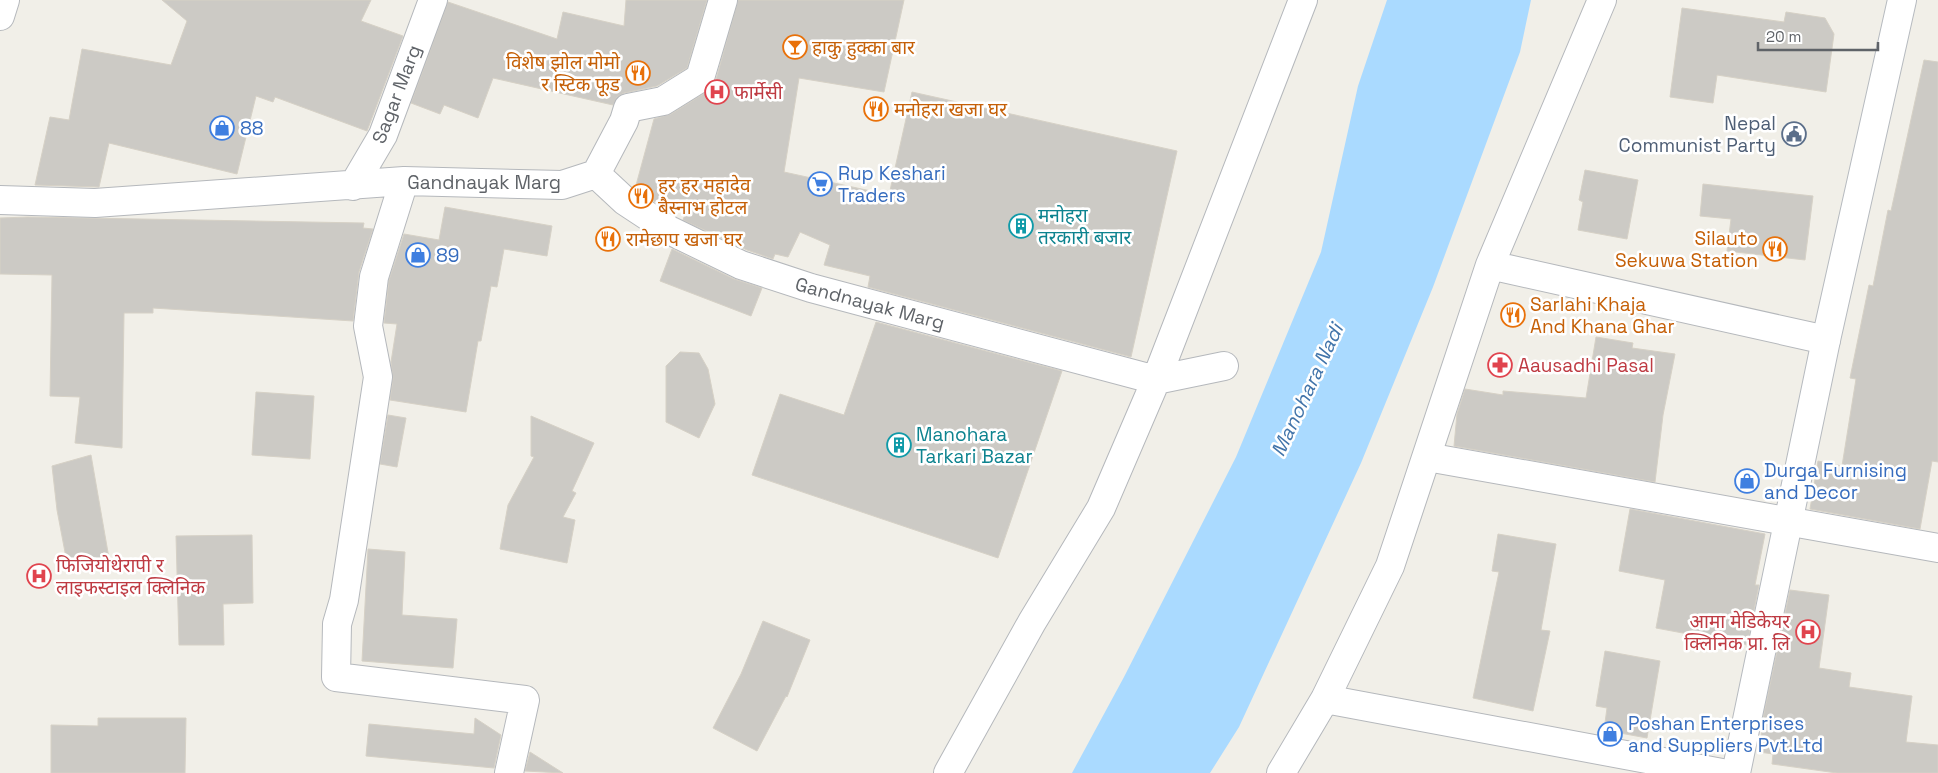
<svg xmlns="http://www.w3.org/2000/svg" width="1938" height="773" font-family="'Space Grotesk','Noto Sans Devanagari',sans-serif">
  <rect width="100%" height="100%" fill="#f1efe8"/>
  <!-- water -->
  <path fill="#aadaff" d="M1387 0H1531L1520 52 1433 287 1361 463 1239 727 1210 773H1072L1124 677 1236 457 1321 252 1358 86Z"/>
  <!-- building -->
  <path fill="#cccac5" stroke="#d6d1c6" d="M162 0H371L361 21 403 36 367 131 275 97 273 102 256 96 237 174 109 143 99 187 35 185 50 117 69 120 82 49 171 65 187 21Z
    M626 0H707L687 68 657 86 624 93 617 97 613 105 493 78 478 118 444 105 440 114 411 103 448 2 557 39 563 12 624 26Z
    M738 0H904L884 92 799 78 784 172 889 195 912 92 1177 151 1131 357 868 287 870 276 824 265 830 245 800 232 788 257 775 254 773 259 747 250 683 220 686 212 660 205 635 189 654 119 671 114 708 91 715 83Z
    M1682 8 1784 22 1786 12 1825 18 1834 34 1826 92 1717 75 1713 103 1670 97Z
    M1924 60 1938 62V462L1932 461 1920 529 1810 509 1818 461 1842 466 1856 379 1850 378 1869 285 1873 286 1888 210 1891 211Z
    M1585 170 1638 180 1627 239 1578 230 1583 202 1579 200Z
    M1703 184 1813 196 1805 260 1727 251 1731 219 1700 216Z
    M445 207 552 226 547 256 504 249 497 287 491 286 481 341H478L466 412 390 400 393 379 391 362 397 324 384 323 389 280 404 234 439 240Z
    M28 217 364 223 363 228 373 229 359 272 353 321 153 308V313H124L122 448 75 443 80 397 50 396 52 275 0 274V218Z
    M672 249 734 279 762 288 751 316 660 281Z
    M876 322 1062 371 998 558 752 475 780 394 844 415Z
    M1596 337 1633 343 1632 348 1675 354 1663 415 1655 482 1454 446 1457 414 1465 389 1503 395V391L1586 398Z
    M680 352 699 353 708 369 715 404 699 438 666 422V366Z
    M256 392 314 396 310 459 252 455Z
    M388 415 406 418 397 467 380 464Z
    M531 416 594 443 572 491 576 493 563 517 575 520 567 563 500 549 508 505 534 457 531 456Z
    M91 455 110 564 68 568 57 510 52 466Z
    M1630 509 1765 534 1755 585H1759L1747 645 1656 628 1665 580 1619 571Z
    M1498 534 1556 544 1541 630 1550 631 1533 711 1473 698 1499 572 1492 571Z
    M252 535 253 603 223 604 224 645H179L176 536Z
    M368 549 405 552 402 615 457 619 453 668 362 661Z
    M1790 590 1829 595 1819 668 1851 673 1849 687 1912 696 1906 742 1938 745V773H1837L1772 764 1773 754 1759 752 1764 713Z
    M763 621 810 640 787 697 786 696 757 751 713 728 741 674Z
    M1605 651 1660 661 1647 738 1604 730 1607 708 1596 706Z
    M98 718H186L185 773H51V725L98 726Z
    M475 718 501 735 494 768 366 756 369 724 474 734Z
    M530 752 563 773 525 771Z"/>
  <g fill="none" stroke-linecap="round" stroke-linejoin="round">
    <!-- street casing -->
    <g stroke="#b5b8bc" stroke-width="30">
      <path id="street" d="M0 16 5 0
        M596 174 624 121 628 108 663 101 700 78 723 0
        M404 181 374 277 368 326 378 377 344 600 337 624 336 677 525 700 509 773
        M353 186 383 135 433 0
        M0 200 95 203 404 181 562 185 596 174 625 201 669 230 741 265 811 288 1156 380 1224 366
        M1490 265 1826 340
        M1427 457 1938 548
        M1325 699 1722 773
        M948 773 1032 622 1101 508 1156 380 1303 0
        M1281 773 1325 699 1390 566 1490 265 1602 0"/>
    </g>
    <!-- secondary casing -->
    <g stroke="#b6babf" stroke-width="30">
      <path id="secondary" d="M1736 773 1826 340 1902 0"/>
    </g>
    <!-- street -->
    <use href="#street" stroke="#fff" stroke-width="28"/>
    <!-- secondary -->
    <use href="#secondary" stroke="#fff" stroke-width="28"/>
  </g>
  <!-- icons -->
  <defs>
    <g id="bar-ring" transform="scale(1.25)"><circle r="9.5" fill="#fff" stroke="#e8710a" stroke-width="1.5"/><path d="M-6-5H6L.8 .8V4.5H3.5V6h-7V4.5H-.8V.8Z" fill="#e8710a"/></g>
    <g id="restaurant-ring" transform="scale(1.25)"><circle r="9.5" fill="#fff" stroke="#e8710a" stroke-width="1.5"/><path d="M-5-6h1v4h1v-4h1v4h1v-4h1v5L-1.5 .5V6h-2V.5L-5-1ZM5-6V6H3V1.5H1.5Q1.5-4 5-6Z" fill="#e8710a"/></g>
    <g id="hospital-ring" transform="scale(1.25)"><circle r="9.5" fill="#fff" stroke="#e0444e" stroke-width="1.5"/><path d="M-5-5h3v3.5h4V-5h3V5h-3V1.5h-4V5h-3Z" fill="#e0444e"/></g>
    <g id="shop-ring" transform="scale(1.25)"><circle r="9.5" fill="#fff" stroke="#3f7fe0" stroke-width="1.5"/><path d="M-5-2.5h2.3a2.7 3.5 0 0 1 5.4 0H5L5.5 6h-11ZM-1.5-2.5h3a1.5 2.3 0 0 0-3 0Z" fill="#3f7fe0"/></g>
    <g id="civic-ring" transform="scale(1.25)"><circle r="9.5" fill="#fff" stroke="#5c6f8a" stroke-width="1.5"/><path d="M-.6-6.5H3V-4.5H.6V-3L4-1V1h2V6H-6V1h2V-1L-.6-3ZM-1.2 2.5V6h2.4V2.5Z" fill="#5c6f8a"/></g>
    <g id="supermarket-ring" transform="scale(1.25)"><circle r="9.5" fill="#fff" stroke="#3f7fe0" stroke-width="1.5"/><path d="M-6-5.5h2.5l.6 2H6L4.5 2H-2.5L-4.4-4H-6ZM-1.5 3.2a1.3 1.3 0 1 0 .1 0ZM3 3.2a1.3 1.3 0 1 0 .1 0Z" fill="#3f7fe0"/></g>
    <g id="building-ring" transform="scale(1.25)"><circle r="9.5" fill="#fff" stroke="#0f9aa8" stroke-width="1.5"/><path d="M-4-6H4V6H1V3H-1V6H-4ZM-2.5-4.3h1.7v1.8h-1.7ZM.8-4.3h1.7v1.8H.8ZM-2.5-1h1.7V.8h-1.7ZM.8-1h1.7V.8H.8Z" fill="#0f9aa8"/></g>
    <g id="pharmacy-ring" transform="scale(1.25)"><circle r="9.5" fill="#fff" stroke="#e0444e" stroke-width="1.5"/><path d="M-2-6h4v4h4v4h-4v4h-4v-4h-4v-4h4Z" fill="#e0444e"/></g>
  </defs>
  <g fill-rule="evenodd">
    <use href="#bar-ring" x="795" y="47"/>
    <use href="#restaurant-ring" x="638" y="73"/>
    <use href="#hospital-ring" x="717" y="92"/>
    <use href="#restaurant-ring" x="876" y="109"/>
    <use href="#shop-ring" x="222" y="128"/>
    <use href="#civic-ring" x="1794" y="134"/>
    <use href="#supermarket-ring" x="820" y="184"/>
    <use href="#restaurant-ring" x="641" y="196"/>
    <use href="#building-ring" x="1021" y="226"/>
    <use href="#restaurant-ring" x="608" y="239"/>
    <use href="#restaurant-ring" x="1775" y="249"/>
    <use href="#shop-ring" x="418" y="255"/>
    <use href="#restaurant-ring" x="1513" y="315"/>
    <use href="#pharmacy-ring" x="1500" y="365"/>
    <use href="#building-ring" x="899" y="445"/>
    <use href="#shop-ring" x="1747" y="481"/>
    <use href="#hospital-ring" x="39" y="576"/>
    <use href="#hospital-ring" x="1808" y="632"/>
    <use href="#shop-ring" x="1610" y="734"/>
  </g>
  <g text-anchor="middle" stroke-width="5" stroke-linejoin="round" paint-order="stroke">
    <!-- food labels -->
    <g font-size="19" fill="#c56008" stroke="#fff" text-anchor="start">
      <text x="812" y="54">हाकु हुक्का बार</text>
      <text x="620" y="69" text-anchor="end">विशेष झोल मोमो<tspan x="620" dy="22">र स्टिक फूड</tspan></text>
      <text x="894" y="116">मनोहरा खजा घर</text>
      <text x="658" y="192">हर हर महादेव<tspan x="658" dy="22">बैस्नाभ होटल</tspan></text>
      <text x="1758" y="245" text-anchor="end">Silauto<tspan x="1758" dy="22">Sekuwa Station</tspan></text>
      <text x="626" y="246">रामेछाप खजा घर</text>
      <text x="1530" y="311">Sarlahi Khaja<tspan x="1530" dy="22">And Khana Ghar</tspan></text>
    </g>
    <!-- health labels -->
    <g font-size="19" fill="#be3a42" stroke="#fff" text-anchor="start">
      <text x="734" y="99">फार्मेसी</text>
      <text x="1518" y="372">Aausadhi Pasal</text>
      <text x="56" y="572">फिजियोथेरापी र<tspan x="56" dy="22">लाइफस्टाइल क्लिनिक</tspan></text>
      <text x="1790" y="628" text-anchor="end">आमा मेडिकेयर<tspan x="1790" dy="22">क्लिनिक प्रा. लि</tspan></text>
    </g>
    <!-- street labels -->
    <g font-size="19" fill="#5f6368" stroke="#fff">
      <text transform="translate(396 94) rotate(-69)" y="7">Sagar Marg</text>
      <text x="484" y="189">Gandnayak Marg</text>
      <text transform="translate(870 303) rotate(15)" y="7">Gandnayak Marg</text>
    </g>
    <!-- service labels -->
    <g font-size="19" fill="#4e5e75" stroke="#fff" text-anchor="end">
      <text x="1776" y="130">Nepal<tspan x="1776" dy="22">Communist Party</tspan></text>
    </g>
    <!-- shop labels -->
    <g font-size="19" fill="#366cbe" stroke="#fff" text-anchor="start">
      <text x="240" y="135">88</text>
      <text x="838" y="180">Rup Keshari<tspan x="838" dy="22">Traders</tspan></text>
      <text x="436" y="262">89</text>
      <text x="1764" y="477">Durga Furnising<tspan x="1764" dy="22">and Decor</tspan></text>
      <text x="1628" y="730">Poshan Enterprises<tspan x="1628" dy="22">and Suppliers Pvt.Ltd</tspan></text>
    </g>
    <!-- culture labels -->
    <g font-size="19" fill="#0d838f" stroke="#fff" text-anchor="start">
      <text x="1038" y="222">मनोहरा<tspan x="1038" dy="22">तरकारी बजार</tspan></text>
      <text x="916" y="441">Manohara<tspan x="916" dy="22">Tarkari Bazar</tspan></text>
    </g>
    <!-- water labels -->
    <g font-size="20" font-style="italic" fill="#4174aa" stroke="#fff">
      <text transform="translate(1307 390) rotate(-65)" y="7">Manohara Nadi</text>
    </g>
  </g>
  <!-- scale -->
  <path d="M1758 42v8h120v-8" fill="none" stroke="#5f6368" stroke-width="2.5"/>
  <text x="1766" y="42" font-size="15" fill="#5f6368" stroke="#ffffff" stroke-width="4" paint-order="stroke">20 m</text>
</svg>
